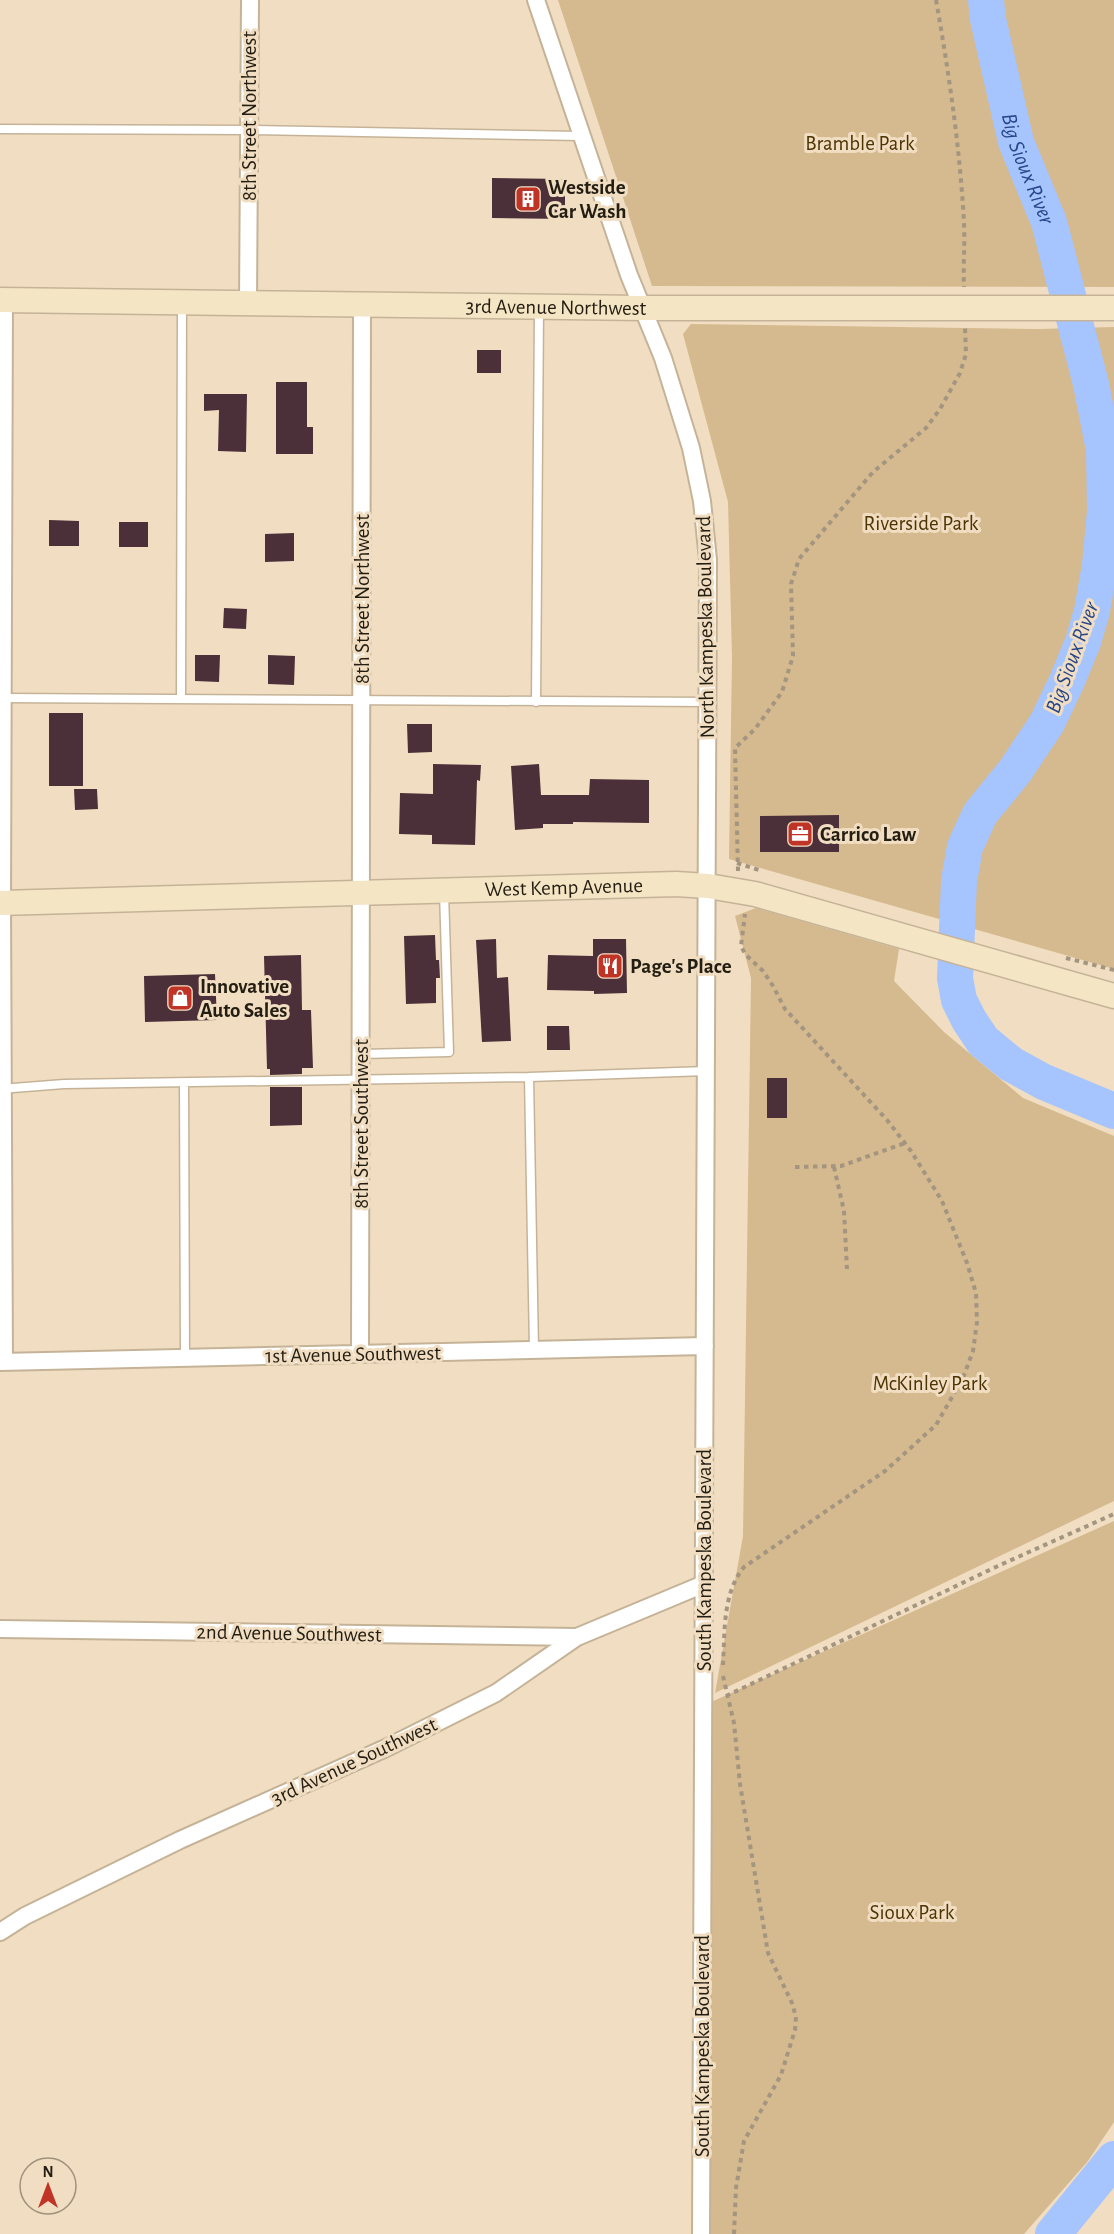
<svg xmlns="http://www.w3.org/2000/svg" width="1114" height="2234" font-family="'Alegreya Sans',sans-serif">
  <rect width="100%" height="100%" fill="#f1dec2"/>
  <!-- green -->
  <path fill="#d5b98f" d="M558 0H1114V287L652 286Z
    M691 324 1039 329 1114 327V969L729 859 732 657 728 502 683 334Z
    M756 908 899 949 894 981 944 1032 1023 1098 1114 1136V1501L715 1693 743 1536 751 978 735 916Z
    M1114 1521V2122L1088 2161 1024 2234H711L709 1703Z"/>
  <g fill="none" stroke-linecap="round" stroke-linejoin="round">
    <!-- river -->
    <g stroke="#a6c4fd" stroke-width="36">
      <path id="s1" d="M986 0 988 19 1016 142 1049 222 1091 384 1104 450 1105 511 1100 565 1092 611 1083 642 1067 681 1047 723 1015 771 980 814 965 847 959 881 955 978 959 1000 969 1020 983 1041 1011 1064 1044 1082 1114 1111"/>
      <path d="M1053 2234 1114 2159"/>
    </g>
  </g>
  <!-- building -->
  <path fill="#4c3039" d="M492 178 565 179V219L492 218Z
    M477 350H501V373H477Z
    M276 382H307V427H313V454H276Z
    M204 394H247L246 452 218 451 219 410 204 411Z
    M49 520 79 521V546H49Z
    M119 522H148V547H119Z
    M294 533V561L265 562V534Z
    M224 608 247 609 246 629 223 628Z
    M195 655H220L219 682 195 681Z
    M268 655 295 656 294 685 268 684Z
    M49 713H83V786H49Z
    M407 724H432V752L408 753Z
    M433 764 481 765 480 781 477 780 475 845 432 844V835L399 834 400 793 433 794Z
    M539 764 541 795H589L590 779 649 780V823L573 822V824H543V828L515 830 511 766Z
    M74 789H97L98 809 75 810Z
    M839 815V852H760V816Z
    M435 935 436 960H439L440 978H436V1003L406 1004 404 936Z
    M496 939 497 978 508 977 511 1041 482 1042 476 940Z
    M593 939H626L627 993 594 994V991L547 990 548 955 593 956Z
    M301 955 302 1010H311L313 1068H302V1074L270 1075V1069H267L264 956Z
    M215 974 217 1020 145 1022 144 976Z
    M547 1026H569L570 1050H547Z
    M767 1078H787V1118H767Z
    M270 1087H302V1125L270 1126Z"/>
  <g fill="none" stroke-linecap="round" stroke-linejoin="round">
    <!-- lane casing -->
    <g stroke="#c5b398" stroke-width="11">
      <path id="lane" d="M0 129 249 130 581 136
        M3 698 708 702
        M181 698 182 303
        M536 702 539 309
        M361 1054 449 1052 444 892
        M529 1077 534 1350
        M184 1083 185 1358
        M0 1089 64 1084 529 1077 707 1071"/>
    </g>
    <!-- street casing -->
    <g stroke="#c5b398" stroke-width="20">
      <path id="street" d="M536 0 629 275 663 358 691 448 702 501 708 560 701 2234
        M4 300 2 903 4 1362
        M248 304 250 0
        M360 1354 362 305
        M0 1362 705 1346
        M0 1629 577 1637
        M0 1932 25 1916 180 1840 386 1748 496 1693 577 1637 704 1584"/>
    </g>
    <!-- secondary casing -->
    <g stroke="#c5b398" stroke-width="27">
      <g id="secondary">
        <path id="s2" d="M0 300 641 308H1114"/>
        <path id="s3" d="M0 903 676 884 708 886 755 894 1114 996"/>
      </g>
    </g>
    <!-- path -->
    <path stroke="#a39580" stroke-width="4" stroke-dasharray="4.5 4.5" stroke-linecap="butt" d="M936 0C949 73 960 149 964 223 965 245 963 266 964 287
      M737 863 762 871
      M738 871 735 748 755 729 782 692 793 656 791 584 799 559 873 472 926 428 940 409 960 373 966 354 965 328
      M1066 958 1114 970
      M795 1167 841 1166 905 1143
      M834 1167 844 1211 847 1269
      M723 1665C725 1633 722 1594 744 1567L885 1471 936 1425 963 1378 973 1351 977 1322 976 1293 967 1263 942 1201 911 1151 887 1120 785 1009 773 986 763 971 745 954 741 946 745 914
      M723 1676 734 1723 740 1784 768 1953 792 2003 796 2017 795 2030 781 2075 744 2141 736 2188 734 2234
      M726 1696 1000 1565 1114 1514"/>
    <!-- lane -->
    <use href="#lane" stroke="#fff" stroke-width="8"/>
    <!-- street -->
    <use href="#street" stroke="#fff" stroke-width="16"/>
    <!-- secondary -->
    <use href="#secondary" stroke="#f4e5c4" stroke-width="24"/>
  </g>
  <!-- icons -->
  <defs>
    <g id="building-square" transform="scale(1.35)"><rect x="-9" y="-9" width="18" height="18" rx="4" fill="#c03327" stroke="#f1dec2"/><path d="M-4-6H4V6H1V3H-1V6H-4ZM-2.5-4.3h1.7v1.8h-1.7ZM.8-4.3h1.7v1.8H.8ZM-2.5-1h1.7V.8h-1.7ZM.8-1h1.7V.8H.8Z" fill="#fff"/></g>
    <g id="office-square" transform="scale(1.35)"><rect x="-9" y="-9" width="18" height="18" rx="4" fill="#c03327" stroke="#f1dec2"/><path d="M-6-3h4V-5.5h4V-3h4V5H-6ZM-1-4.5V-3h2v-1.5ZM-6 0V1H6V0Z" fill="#fff"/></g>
    <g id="restaurant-square" transform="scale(1.35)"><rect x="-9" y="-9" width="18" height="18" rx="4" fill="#c03327" stroke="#f1dec2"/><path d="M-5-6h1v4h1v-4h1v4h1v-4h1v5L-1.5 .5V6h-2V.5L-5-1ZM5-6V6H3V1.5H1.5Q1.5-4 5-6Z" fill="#fff"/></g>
    <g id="shop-square" transform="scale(1.35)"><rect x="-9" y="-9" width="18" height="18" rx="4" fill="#c03327" stroke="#f1dec2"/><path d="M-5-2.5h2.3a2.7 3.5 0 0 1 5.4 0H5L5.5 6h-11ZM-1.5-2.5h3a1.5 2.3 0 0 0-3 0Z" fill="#fff"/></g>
  </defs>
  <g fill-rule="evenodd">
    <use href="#building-square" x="528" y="199"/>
    <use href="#office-square" x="800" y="834"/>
    <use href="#restaurant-square" x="610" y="966"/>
    <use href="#shop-square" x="180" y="998"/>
  </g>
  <g text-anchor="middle" stroke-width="6" stroke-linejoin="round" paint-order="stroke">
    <!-- street labels -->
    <g font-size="21" fill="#231d12" stroke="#f1dec2">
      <text transform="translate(249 116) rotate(-90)" y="7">8th Street Northwest</text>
      <text dy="7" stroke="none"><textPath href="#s2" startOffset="556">3rd Avenue Northwest</textPath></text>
      <text transform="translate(362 599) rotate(-90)" y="7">8th Street Northwest</text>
      <text transform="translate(705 627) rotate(-91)" y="7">North Kampeska Boulevard</text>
      <text dy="7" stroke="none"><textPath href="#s3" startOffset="564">West Kemp Avenue</textPath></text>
      <text transform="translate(361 1124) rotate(-90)" y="7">8th Street Southwest</text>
      <text transform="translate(353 1354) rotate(-1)" y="7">1st Avenue Southwest</text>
      <text transform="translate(704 1560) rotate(-90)" y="7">South Kampeska Boulevard</text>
      <text transform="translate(289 1633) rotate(1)" y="7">2nd Avenue Southwest</text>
      <text transform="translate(354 1761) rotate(-25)" y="7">3rd Avenue Southwest</text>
      <text transform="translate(702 2046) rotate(-90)" y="7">South Kampeska Boulevard</text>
    </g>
    <!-- park labels -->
    <g font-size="21" fill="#4d3403" stroke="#f1dec2">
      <text x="860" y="150">Bramble Park</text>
      <text x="921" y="530">Riverside Park</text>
      <text x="930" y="1390">McKinley Park</text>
      <text x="912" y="1919">Sioux Park</text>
    </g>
    <!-- poi labels -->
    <g font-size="21" font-weight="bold" fill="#231d12" stroke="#f1dec2" text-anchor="start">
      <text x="548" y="194">Westside<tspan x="548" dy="24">Car Wash</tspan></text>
      <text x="820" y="841">Carrico Law</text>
      <text x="630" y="973">Page's Place</text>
      <text x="200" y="993">Innovative<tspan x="200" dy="24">Auto Sales</tspan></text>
    </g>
    <!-- water labels -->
    <g font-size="22" font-style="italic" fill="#274689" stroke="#f1dec2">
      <text dy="8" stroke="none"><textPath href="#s1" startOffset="174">Big Sioux River</textPath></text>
      <text transform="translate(1071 657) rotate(-70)" y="8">Big Sioux River</text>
    </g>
  </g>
  <!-- north arrow -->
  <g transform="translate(48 2186)"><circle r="28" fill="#f1dec2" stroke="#9f917c" stroke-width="1.5"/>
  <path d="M0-4.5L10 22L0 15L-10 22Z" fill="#c03327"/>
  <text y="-9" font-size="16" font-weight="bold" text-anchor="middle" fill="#231d12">N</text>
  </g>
</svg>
